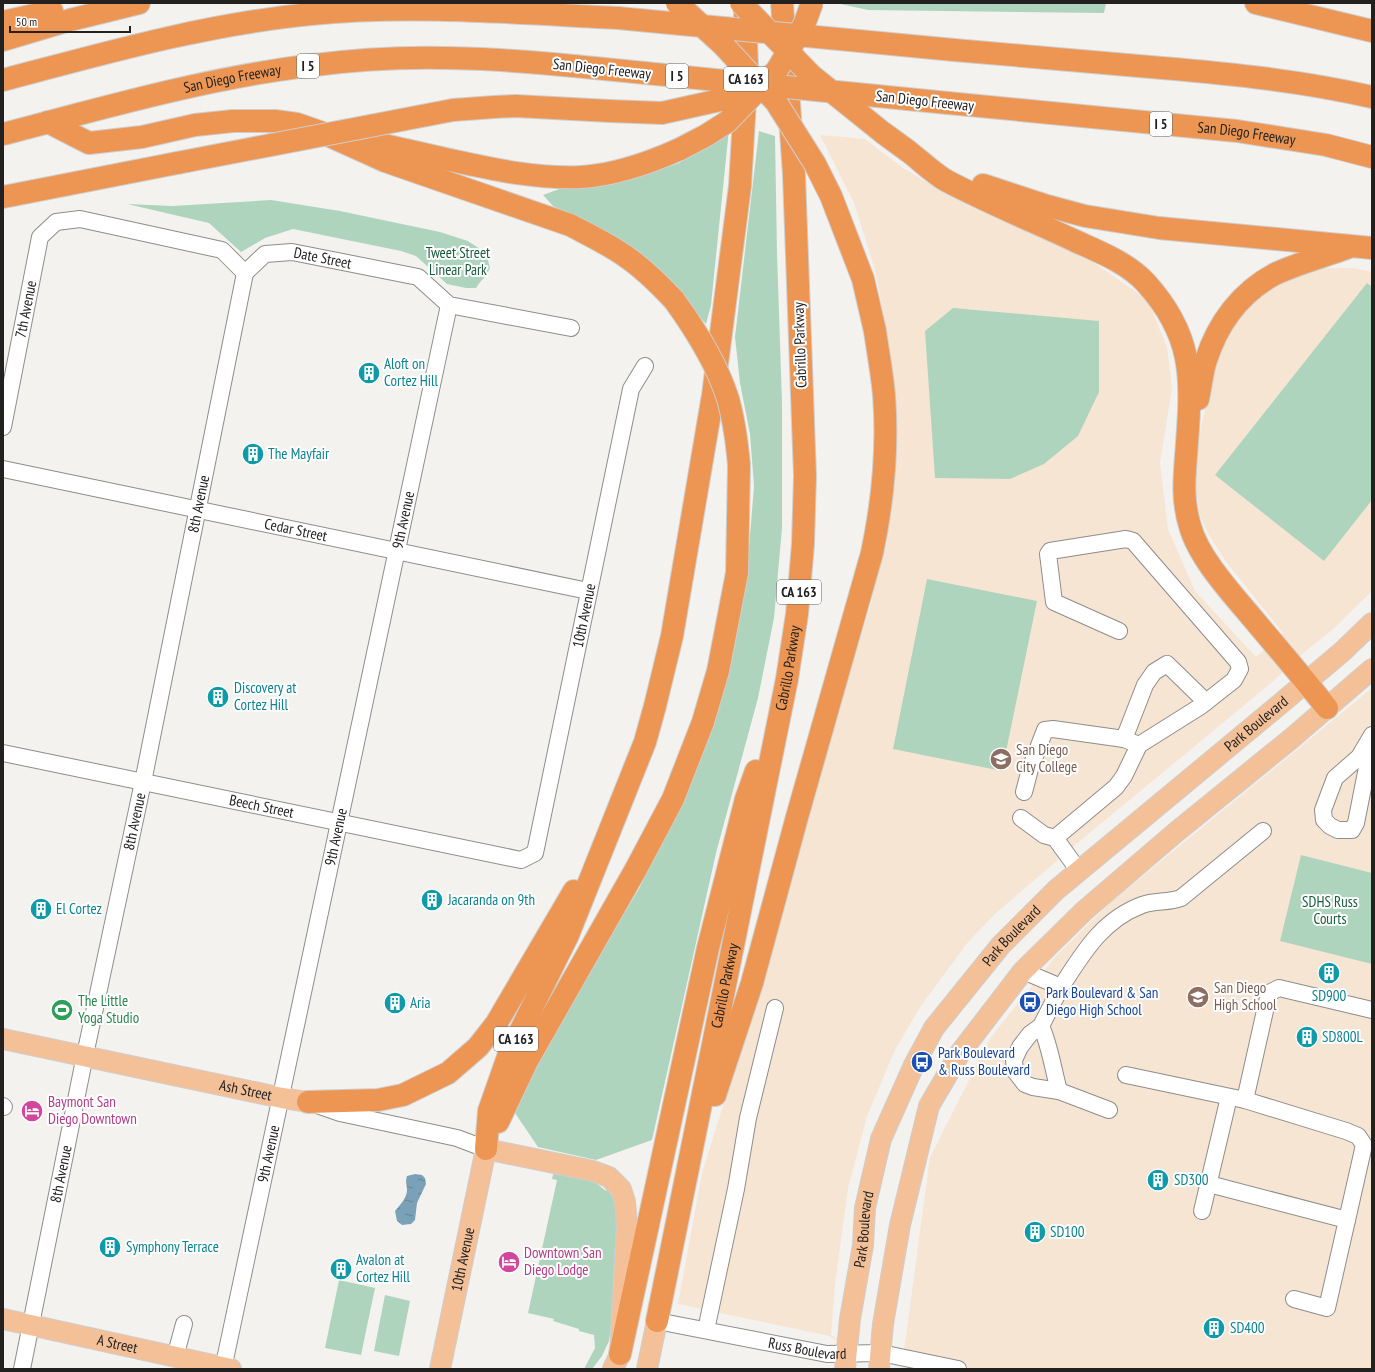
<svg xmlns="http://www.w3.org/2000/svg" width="1375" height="1372" font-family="'PT Sans Narrow',sans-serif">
  <defs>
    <pattern id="water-ripples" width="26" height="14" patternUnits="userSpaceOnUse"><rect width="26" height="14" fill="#7aa1b7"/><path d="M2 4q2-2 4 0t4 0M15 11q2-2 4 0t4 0" fill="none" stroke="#648394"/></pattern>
  </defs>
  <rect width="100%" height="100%" fill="#f4f2ef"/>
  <!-- education -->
  <path fill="#f7e5d4" d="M820 135 865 139 903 168 952 197 1000 217 1084 256 1148 300 1167 347 1172 388 1160 463 1168 529 1195 591 1256 657 1283 633 1227 563 1210 537 1200 516 1196 490V466L1201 427 1219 345 1243 310 1270 287 1306 268H1353L1372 272V591L1331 631 1308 649 1271 683 1080 841 996 913 968 942 920 1007 895 1050 867 1116 848 1188 835 1285 831 1335 892 1369 829 1336 678 1304 702 1173 731 1080 764 983 822 765 870 607 889 517 896 409 890 348 875 270 854 203Z
    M1372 688V1369H977L903 1358 930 1157 991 1037 1056 956 1111 902Z"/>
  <!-- green -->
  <path fill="#aed4be" d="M836 3H1106L1104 13 868 10Z
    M729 129 711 305 706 324 665 280 612 238 553 206 543 195 562 188 593 184 645 175 679 163 703 148Z
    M759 131 775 136 777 253 782 402V528L774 618 758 698 716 853 652 1140 596 1160 538 1147 513 1110 526 1080 587 973 639 889 679 808 728 672 746 586 754 486 750 434 740 383 735 337Z
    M271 200 340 211 440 232 468 241 486 253 490 268C486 277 481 280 476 288H466L447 284 416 256 401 251 293 229 265 238 241 252 209 223 127 204 173 206Z
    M1367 283 1372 287V500L1324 561 1215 475Z
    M953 308 1099 321V392L1078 436 1044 464 1010 479 935 478 925 331Z
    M927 579 1037 601 1002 771 893 749Z
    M1301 855 1372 873V964L1280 941Z
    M554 1170 596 1180V1183L606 1191 608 1188 616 1203 618 1216 612 1322 609 1341 602 1356 592 1369H584L595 1348 594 1335 579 1331V1329L553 1321 554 1319 528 1313 557 1180 552 1179Z
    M339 1280 375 1288 361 1355 325 1348Z
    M385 1295 410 1301 399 1356 374 1351Z"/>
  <!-- water -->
  <path fill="url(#water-ripples)" d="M415 1174 422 1175 425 1178 426 1184 417 1203 415 1220 411 1224 402 1225 397 1221 395 1211C400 1205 407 1198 407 1190 407 1184 405 1183 407 1176Z"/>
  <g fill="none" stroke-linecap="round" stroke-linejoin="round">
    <!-- minor casing -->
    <g stroke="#8f8d8a" stroke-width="18">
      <g id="minor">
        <path id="s1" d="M245 273 265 254 292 252 418 277 449 305 571 328"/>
        <path id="s2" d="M3 427 40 237 56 222 80 219 222 250 245 273"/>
        <path id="s3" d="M3 469 588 591"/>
        <path d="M1372 735 1359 757 1335 778 1323 810 1324 820 1330 826 1338 830H1352L1356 823 1372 742"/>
        <path d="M1124 739 1145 685 1154 672 1167 664 1206 702"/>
        <path id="s4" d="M3 753 521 860 535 853 631 389 645 366"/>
        <path d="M1024 792 1030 769 1045 730 1053 729 1124 739 1139 745"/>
        <path d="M1021 818 1044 835 1055 838 1079 871"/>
        <path d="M1055 838 1116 787 1124 776 1139 745 1201 706 1234 680 1240 669 1238 662 1133 541 1126 539 1050 551 1048 554 1054 602 1119 631"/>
        <path d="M1023 971 1061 987 1041 1026 1030 1034 1020 1047 1014 1060 1015 1071 1025 1084 1033 1087 1059 1091 1109 1110"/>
        <path d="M1061 987C1083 953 1102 920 1142 905 1155 900 1168 903 1181 898L1263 831"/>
        <path d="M1041 1026C1050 1046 1053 1069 1059 1091"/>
        <path d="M1126 1075 1245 1100"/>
        <path d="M317 1105 340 1113 457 1138 486 1149"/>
        <path d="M3 1106 4 1107"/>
        <path d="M1209 1184 1347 1220 1327 1308 1294 1299"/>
        <path d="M1202 1211 1229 1097"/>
        <path d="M1347 1220 1364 1145 1358 1136 1346 1131 1245 1100 1269 993 1279 988 1372 1010"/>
        <path id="s5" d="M657 1321 827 1354 881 1353 958 1369"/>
        <path d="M706 1330 736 1189 748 1118 775 1008"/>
        <path d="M175 1357 184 1324"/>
        <path id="s6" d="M22 1369 85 1055 143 782 245 273"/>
        <path id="s7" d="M223 1369 449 305"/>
      </g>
    </g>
    <!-- major casing -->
    <g stroke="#cecece" stroke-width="22">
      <g id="major">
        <path id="s8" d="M3 1039 282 1098 308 1102"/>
        <path id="s9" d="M3 1319 231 1369"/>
        <path id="s10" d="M440 1369 486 1149 593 1171 609 1177 621 1189 625 1202 627 1225 620 1354 613 1369"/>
        <path d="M647 1369 657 1321"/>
        <path id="s11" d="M845 1369 850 1319 863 1245 865 1208 881 1139 914 1065 934 1028 1001 945 1056 890 1279 705 1343 651 1372 623"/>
        <path d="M879 1369 883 1324 900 1225 929 1106 960 1053 1023 971 1084 911 1175 833 1292 738 1372 669"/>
      </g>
    </g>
    <!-- highway casing -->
    <g stroke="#cecece" stroke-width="24">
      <g id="highway">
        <path d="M1256 3 1372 31"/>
        <path d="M3 22 52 11"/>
        <path d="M3 40 70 20 139 3"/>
        <path d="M954 50C1023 56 1093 62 1162 68 1233 74 1303 81 1372 97"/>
        <path d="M3 80C105 53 207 24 311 14 413 4 516 13 618 18"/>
        <path id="s12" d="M948 103 1237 131 1326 145 1372 157"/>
        <path d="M453 110 494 107 516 106 610 111"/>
        <path d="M48 122 89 143 142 137 195 125 233 121H275L297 124 323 133 385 161 570 225C589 235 608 244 625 256 643 268 659 284 674 300"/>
        <path id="s13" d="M3 134C103 108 203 79 306 66 352 60 399 57 445 58 488 58 531 62 574 66"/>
        <path d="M360 140C391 146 423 154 455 161 496 170 538 179 581 177 615 175 649 163 680 149"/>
        <path d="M908 151C920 160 934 174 947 181 987 202 1030 220 1071 239 1097 251 1127 262 1146 283 1193 335 1192 377 1187 443 1185 473 1181 497 1190 526 1199 560 1237 599 1259 626 1282 653 1305 680 1327 708"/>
        <path d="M983 185 1044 205 1085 216 1159 228 1372 248"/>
        <path d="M3 197 177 163"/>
        <path d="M1198 399C1201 386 1202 372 1206 360 1218 323 1241 292 1275 274 1296 264 1325 256 1347 248"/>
        <path d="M715 1095 752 983 797 817 872 553C883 501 888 448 884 395 882 373 878 352 875 331"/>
        <path d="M308 1102 378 1100 403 1095 448 1073 478 1047 496 1024 574 891"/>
        <path d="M498 1122 527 1061 636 869 673 799 703 722 718 671 737 573 739 465"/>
        <path d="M486 1149 489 1111 509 1054 568 935 645 742 655 706 672 636 713 395 740 186 747 67 745 11"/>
        <path id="s14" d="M657 1321 787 679 797 614 803 544 805 476 794 175 782 3"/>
        <path d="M620 1354 708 948 746 799 756 771"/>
      </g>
    </g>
    <!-- minor -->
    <use href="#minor" stroke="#fff" stroke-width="16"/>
    <!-- major -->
    <use href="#major" stroke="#f4c098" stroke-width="20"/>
    <!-- highway -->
    <use href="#highway" stroke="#ed9653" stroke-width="22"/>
    <!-- highway-bridge casing -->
    <g stroke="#cecece" stroke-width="24" stroke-linecap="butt">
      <path id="highway-bridge" d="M677 3 724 46 776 102 815 164 831 196 863 279 875 331
        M741 3 811 75 882 132 908 151
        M618 18 954 50
        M574 66 948 103
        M610 111 662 113 756 92
        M680 149 705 136 727 122 777 70 804 25 812 3
        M177 163 453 110
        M674 300C695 329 717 364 728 399 734 420 737 443 739 465"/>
    </g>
    <!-- highway-bridge -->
    <use href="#highway-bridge" stroke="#ed9653" stroke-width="22"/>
  </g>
  <!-- icons -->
  <defs>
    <g id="building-disc" transform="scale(1.15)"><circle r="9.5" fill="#0f9aa8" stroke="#fff"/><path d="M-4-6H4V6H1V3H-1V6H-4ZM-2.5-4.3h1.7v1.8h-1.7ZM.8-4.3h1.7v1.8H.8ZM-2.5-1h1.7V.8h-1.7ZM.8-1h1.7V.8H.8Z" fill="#fff"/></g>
    <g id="university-disc" transform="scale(1.15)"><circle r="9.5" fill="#8d6e63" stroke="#fff"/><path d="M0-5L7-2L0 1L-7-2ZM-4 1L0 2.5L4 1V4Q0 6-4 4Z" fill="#fff"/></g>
    <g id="school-disc" transform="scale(1.15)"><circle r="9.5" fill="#8d6e63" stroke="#fff"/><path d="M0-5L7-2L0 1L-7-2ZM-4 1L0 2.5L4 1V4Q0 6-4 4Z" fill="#fff"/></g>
    <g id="bus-disc" transform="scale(1.15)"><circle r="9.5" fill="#1a4fb4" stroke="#fff"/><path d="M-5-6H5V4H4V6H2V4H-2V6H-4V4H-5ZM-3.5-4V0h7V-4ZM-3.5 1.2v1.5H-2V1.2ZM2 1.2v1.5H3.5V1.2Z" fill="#fff"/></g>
    <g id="stadium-disc" transform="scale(1.15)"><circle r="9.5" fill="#2e9e5b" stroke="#fff"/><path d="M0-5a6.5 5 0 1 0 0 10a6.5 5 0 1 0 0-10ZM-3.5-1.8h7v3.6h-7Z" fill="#fff"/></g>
    <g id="hotel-disc" transform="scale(1.15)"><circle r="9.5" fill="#d1479c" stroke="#fff"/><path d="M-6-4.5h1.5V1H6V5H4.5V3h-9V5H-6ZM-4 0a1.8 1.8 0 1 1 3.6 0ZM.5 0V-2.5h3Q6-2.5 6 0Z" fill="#fff"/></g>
  </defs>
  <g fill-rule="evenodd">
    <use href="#building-disc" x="369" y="373"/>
    <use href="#building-disc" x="253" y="454"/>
    <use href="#building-disc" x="218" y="697"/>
    <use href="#university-disc" x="1001" y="759"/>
    <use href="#building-disc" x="432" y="900"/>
    <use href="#building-disc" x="41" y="909"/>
    <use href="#building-disc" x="1329" y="973"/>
    <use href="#school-disc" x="1198" y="997"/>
    <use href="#bus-disc" x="1030" y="1002"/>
    <use href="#building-disc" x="395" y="1003"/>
    <use href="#stadium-disc" x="62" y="1010"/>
    <use href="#building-disc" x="1307" y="1037"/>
    <use href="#bus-disc" x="922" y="1062"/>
    <use href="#hotel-disc" x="32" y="1111"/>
    <use href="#building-disc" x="1158" y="1180"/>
    <use href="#building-disc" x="1035" y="1232"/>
    <use href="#building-disc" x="110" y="1247"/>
    <use href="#hotel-disc" x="509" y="1262"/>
    <use href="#building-disc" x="341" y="1269"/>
    <use href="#building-disc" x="1214" y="1328"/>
  </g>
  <g text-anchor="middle" stroke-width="4" stroke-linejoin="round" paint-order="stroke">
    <!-- shield labels -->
    <g fill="#fff" stroke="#646463" stroke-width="1">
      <rect x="297" y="54" width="22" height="24" rx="3"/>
      <rect x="666" y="64" width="22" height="24" rx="3"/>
      <rect x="724" y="67" width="44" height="24" rx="3"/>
      <rect x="1150" y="112" width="22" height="24" rx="3"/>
      <rect x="777" y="580" width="44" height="24" rx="3"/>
      <rect x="494" y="1027" width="44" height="24" rx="3"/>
    </g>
    <g font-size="14" font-weight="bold" fill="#222120">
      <text x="308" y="71">I 5</text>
      <text x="677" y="81">I 5</text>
      <text x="746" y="84">CA 163</text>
      <text x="1161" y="129">I 5</text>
      <text x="799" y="597">CA 163</text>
      <text x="516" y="1044">CA 163</text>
    </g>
    <!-- street labels -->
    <g font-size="15" fill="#222120" stroke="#fff">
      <text transform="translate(602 69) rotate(6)" y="5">San Diego Freeway</text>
      <text dy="5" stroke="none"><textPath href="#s13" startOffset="236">San Diego Freeway</textPath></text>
      <text transform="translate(925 101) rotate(6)" y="5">San Diego Freeway</text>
      <text dy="5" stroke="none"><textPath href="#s12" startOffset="300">San Diego Freeway</textPath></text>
      <text dy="5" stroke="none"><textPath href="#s1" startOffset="86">Date Street</textPath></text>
      <text dy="5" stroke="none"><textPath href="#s2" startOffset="120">7th Avenue</textPath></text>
      <text transform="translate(800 345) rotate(-92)" y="5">Cabrillo Parkway</text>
      <text dy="5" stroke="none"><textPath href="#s6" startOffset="883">8th Avenue</textPath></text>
      <text dy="5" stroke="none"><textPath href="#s7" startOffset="868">9th Avenue</textPath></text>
      <text dy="5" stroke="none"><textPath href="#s3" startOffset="299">Cedar Street</textPath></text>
      <text dy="5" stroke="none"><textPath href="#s4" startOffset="787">10th Avenue</textPath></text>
      <text dy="5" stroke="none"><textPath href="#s14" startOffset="666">Cabrillo Parkway</textPath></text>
      <text dy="5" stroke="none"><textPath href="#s11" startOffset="801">Park Boulevard</textPath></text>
      <text dy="5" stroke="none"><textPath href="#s4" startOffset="264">Beech Street</textPath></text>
      <text dy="5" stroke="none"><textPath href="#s6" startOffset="559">8th Avenue</textPath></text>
      <text dy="5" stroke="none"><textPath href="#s7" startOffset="544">9th Avenue</textPath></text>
      <text dy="5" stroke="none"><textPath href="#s11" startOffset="477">Park Boulevard</textPath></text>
      <text dy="5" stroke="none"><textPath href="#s14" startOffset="342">Cabrillo Parkway</textPath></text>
      <text dy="5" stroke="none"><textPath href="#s8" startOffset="248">Ash Street</textPath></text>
      <text dy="5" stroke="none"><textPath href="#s7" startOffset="220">9th Avenue</textPath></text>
      <text dy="5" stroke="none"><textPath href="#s6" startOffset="199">8th Avenue</textPath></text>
      <text dy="5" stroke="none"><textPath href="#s11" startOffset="141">Park Boulevard</textPath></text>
      <text dy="5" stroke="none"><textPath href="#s10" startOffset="112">10th Avenue</textPath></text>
      <text dy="5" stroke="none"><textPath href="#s9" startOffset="117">A Street</textPath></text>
      <text dy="5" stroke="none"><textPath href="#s5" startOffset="153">Russ Boulevard</textPath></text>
    </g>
    <!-- park labels -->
    <g font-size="15" fill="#195b3c" stroke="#fff">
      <text x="458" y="258">Tweet Street<tspan x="458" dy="17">Linear Park</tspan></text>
      <text x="1330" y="907">SDHS Russ<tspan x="1330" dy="17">Courts</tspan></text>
    </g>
    <!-- culture labels -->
    <g font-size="15" fill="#0d838f" stroke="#fff" text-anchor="start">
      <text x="384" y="369">Aloft on<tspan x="384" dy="17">Cortez Hill</tspan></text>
      <text x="268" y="459">The Mayfair</text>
      <text x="234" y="693">Discovery at<tspan x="234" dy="17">Cortez Hill</tspan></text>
      <text x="448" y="905">Jacaranda on 9th</text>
      <text x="56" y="914">El Cortez</text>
      <text x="1329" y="1001" text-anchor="middle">SD900</text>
      <text x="410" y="1008">Aria</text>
      <text x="1322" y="1042">SD800L</text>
      <text x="1174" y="1185">SD300</text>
      <text x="1050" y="1237">SD100</text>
      <text x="126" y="1252">Symphony Terrace</text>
      <text x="356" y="1265">Avalon at<tspan x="356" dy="17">Cortez Hill</tspan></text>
      <text x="1230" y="1333">SD400</text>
    </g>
    <!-- education labels -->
    <g font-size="15" fill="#785e54" stroke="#fff" text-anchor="start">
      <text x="1016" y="755">San Diego<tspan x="1016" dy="17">City College</tspan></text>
      <text x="1214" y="993">San Diego<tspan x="1214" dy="17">High School</tspan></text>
    </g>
    <!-- transit labels -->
    <g font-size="15" fill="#164399" stroke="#fff" text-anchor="start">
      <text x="1046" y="998">Park Boulevard &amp; San<tspan x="1046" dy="17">Diego High School</tspan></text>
      <text x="938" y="1058">Park Boulevard<tspan x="938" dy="17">&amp; Russ Boulevard</tspan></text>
    </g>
    <!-- leisure labels -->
    <g font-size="15" fill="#27864d" stroke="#fff" text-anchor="start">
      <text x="78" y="1006">The Little<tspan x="78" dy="17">Yoga Studio</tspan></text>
    </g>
    <!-- hotel labels -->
    <g font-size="15" fill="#b23c85" stroke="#fff" text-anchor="start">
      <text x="48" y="1107">Baymont San<tspan x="48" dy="17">Diego Downtown</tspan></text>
      <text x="524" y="1258">Downtown San<tspan x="524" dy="17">Diego Lodge</tspan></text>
    </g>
  </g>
  <!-- border -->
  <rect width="1375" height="1372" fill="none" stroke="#222120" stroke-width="8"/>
  <!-- scale -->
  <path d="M10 26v6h120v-6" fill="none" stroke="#222120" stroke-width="2"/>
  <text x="16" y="26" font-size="12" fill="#222120" stroke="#ffffff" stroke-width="3" paint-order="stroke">50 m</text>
</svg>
